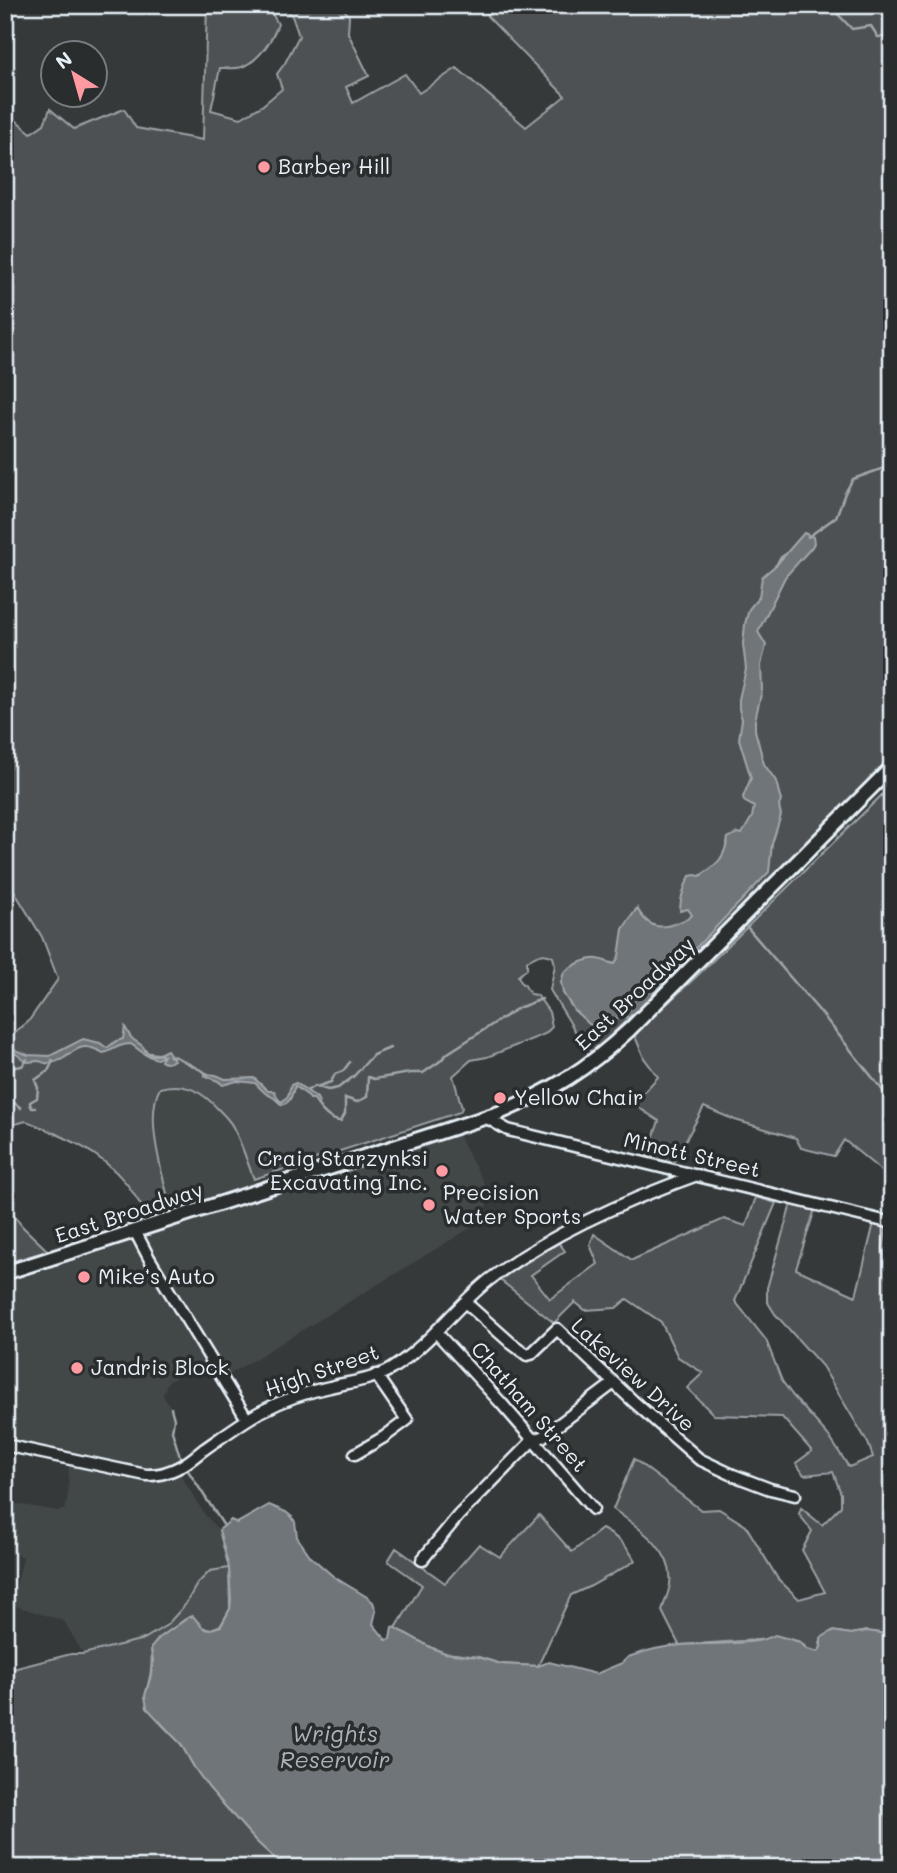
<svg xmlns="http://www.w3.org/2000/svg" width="897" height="1873" font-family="Mali,sans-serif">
  <rect width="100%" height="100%" fill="#35393a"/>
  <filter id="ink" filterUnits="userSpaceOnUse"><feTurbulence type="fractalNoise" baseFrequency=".0143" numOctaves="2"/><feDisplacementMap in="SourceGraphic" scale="14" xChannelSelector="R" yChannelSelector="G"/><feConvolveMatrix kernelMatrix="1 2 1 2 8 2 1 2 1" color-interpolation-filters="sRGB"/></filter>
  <g filter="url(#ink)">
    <!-- built -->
    <path fill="#424647" d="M169 1085 198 1091 209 1098 232 1124 241 1142 258 1191 454 1128 488 1190V1203L482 1216 469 1229 222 1379 209 1357 168 1382 163 1395 171 1408 174 1419 172 1431 180 1457 184 1465 177 1469 205 1515 219 1530 229 1568 210 1571 197 1584 185 1605 166 1625 144 1639 83 1654 64 1621 12 1605 23 1557 5 1549 6 1502 58 1511 65 1509 68 1493 69 1459 5 1445V1273L175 1218 170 1206 156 1145 154 1115 156 1094 160 1088Z"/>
    <!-- green -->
    <path fill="#4d5152" stroke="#9aa1a5" stroke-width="2" d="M207 5H261L271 12 278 24C272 40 260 60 242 67 236 69 226 68 220 68L211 110 241 118 263 105 282 89 277 74 285 63 299 36 292 16 282 5H341L349 16 348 33 369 76 346 87 353 103 405 74 419 93 457 68 526 127 565 96 487 16 493 5H892V759L596 1050 590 1051 583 1044 550 990 555 965 553 957C543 951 536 956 527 961V969L518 976 522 984H524L530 994 537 995 549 1012 552 1027 545 1034 487 1057 471 1060 453 1076 462 1108 460 1112 254 1179C247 1162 242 1144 233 1127 230 1121 224 1115 219 1110 203 1092 185 1081 160 1088 144 1117 163 1175 170 1206L148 1215C140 1205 134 1193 126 1183 100 1151 63 1136 26 1121L5 1127V1040L28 1022 58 979 42 937 5 876V111L31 133 44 124 50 109 74 129 124 109 136 128 203 140Z
      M892 785V1178L885 1174 844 1140 834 1156 801 1148 796 1138 735 1120 704 1107 673 1163 647 1156 659 1121 633 1104 658 1077 644 1058 634 1034 697 976Z
      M756 1197 776 1203 735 1301 766 1340 782 1381 793 1396 828 1435 849 1467 873 1457 868 1443 822 1366 775 1314 767 1301V1288L791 1204 815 1209 796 1269 856 1296 874 1223 892 1227V1635L867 1631 851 1634 832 1631 820 1642 821 1647 819 1652 807 1649 800 1642 786 1638 679 1645 662 1611C664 1602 669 1593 670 1584 675 1550 636 1526 613 1509L634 1459 701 1510 719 1509 746 1526 778 1579 799 1599 825 1592 802 1550 812 1531 799 1514 801 1508 822 1525 841 1506V1494L833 1472 804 1475 796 1463 812 1451 782 1417 714 1415 687 1388 703 1373 678 1357 661 1322 627 1299 616 1308 585 1310 575 1302 554 1323 499 1279 559 1243 565 1251 531 1275 550 1299 598 1264 590 1245 594 1234 632 1260 724 1219 746 1226Z
      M5 1204 23 1227 48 1251 5 1263Z
      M539 1515 572 1552 602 1529C617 1537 627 1545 635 1561L591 1586 571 1595 538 1666 501 1664 478 1657 445 1653 432 1648 396 1628 422 1585 388 1561 396 1548 445 1583 479 1544 500 1557Z
      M229 1568 230 1609 221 1625 209 1630 202 1627 193 1617 184 1620 151 1648C153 1666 150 1679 145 1696L161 1724 181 1744 194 1767 209 1788 255 1840 273 1857 289 1866V1868H5V1671L71 1654H83L144 1639 167 1625 185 1605 197 1584 210 1571Z"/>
    <!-- water -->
    <path fill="#707579" stroke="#a0a7ac" stroke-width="2" d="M804 533 813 537 814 543 812 547 785 577 758 632 766 645 761 665 762 690 755 720V730L764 764 776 781 781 801 779 806 781 815 772 844 769 872 664 981 642 1008 629 1017 614 1019 602 1029H598L589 1024 574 1010 563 993 561 982 564 972C572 966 587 957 598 959 604 960 609 963 615 964L619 956 623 929 637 908C651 934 666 928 689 918L692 915 688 909 680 911C680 898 684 887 690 876L695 875 700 876C717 864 724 860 728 838L737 833 742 834 752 817 754 807 744 801 743 797 751 778 739 739 742 719 739 709V699L746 669 743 644 745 624 749 609 759 597 762 577 777 564Z
      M125 1027C127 1030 128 1033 130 1036 135 1044 144 1042 147 1055H157L167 1050 174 1060C170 1063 165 1064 161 1061L164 1056 157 1059 146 1055 131 1044C116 1044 114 1051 103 1053 73 1036 74 1061 49 1063 40 1064 47 1062 38 1061 34 1061 30 1062 26 1062 19 1056 15 1051 5 1053V1049H12L28 1055 50 1056 83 1039 100 1043 107 1048 116 1041 123 1039Z
      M205 1074 216 1075 225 1079 254 1078 268 1091H274L278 1099 282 1102 288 1096 291 1085 296 1083 317 1098 319 1102 317 1104 314 1099H310L307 1095 295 1086C291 1094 293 1101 282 1105L274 1098 265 1093 255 1083 237 1081 223 1085 218 1081 205 1076Z
      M269 1505 286 1512 292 1517 295 1522 297 1537 311 1557 334 1577 367 1597 373 1602 376 1611 373 1624 386 1640 390 1639 392 1627 396 1628 432 1648 445 1653 478 1657 501 1664 538 1666 549 1662 596 1674 622 1663 628 1657C645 1651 664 1646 682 1645 704 1643 757 1646 775 1635L800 1642 807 1649 818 1652 821 1647V1638L832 1631 851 1634 867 1631 892 1635V1868H289L288 1866 273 1857 255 1840 209 1788 194 1767 181 1744 147 1708 145 1696 151 1675 153 1660 151 1648 159 1638 189 1617 193 1616 202 1627 208 1630 221 1626 230 1609 231 1600 229 1568 219 1530 231 1520 237 1523Z"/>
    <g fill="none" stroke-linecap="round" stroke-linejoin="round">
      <!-- stream -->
      <path stroke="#a0a7ac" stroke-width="2.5" d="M833 5 832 8 852 29 871 26 878 37 892 36
        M808 537 836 517 845 493 853 479 884 468 892 457
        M777 564 780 558 786 554
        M747 927 822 1014 888 1097 892 1125
        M145 1051 149 1053 162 1055
        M169 1056 176 1057 210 1075
        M5 1070 10 1068 22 1066 27 1059
        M319 1086 331 1082 335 1074 343 1071 350 1062
        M308 1090 315 1086 328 1090 338 1088 353 1077 373 1055 390 1048
        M5 1100 13 1102 21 1108
        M317 1104C322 1112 331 1121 341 1121L345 1114V1098L357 1102 367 1097 368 1077 374 1079 410 1073H423L439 1062 448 1053 518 1008 542 999
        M35 1108H32L30 1104V1102L37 1098 38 1088 35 1080 48 1071 53 1061 52 1060
        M888 1213 892 1198
        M886 1228 883 1249 892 1295
        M171 1408 174 1419 172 1431 180 1457
        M187 1469 224 1526"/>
      <!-- minor casing -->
      <g stroke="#e8f1f8" stroke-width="15">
        <path id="minor" d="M5 7 10 5
          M485 1117 508 1130 892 1223
          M135 1231 149 1258 247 1419
          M465 1302 511 1343 527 1355 531 1354 557 1329 633 1401 699 1459 733 1475 770 1489 795 1495
          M436 1332 502 1404 593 1509
          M5 1445 146 1475C154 1475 160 1475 167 1472 181 1468 192 1459 203 1450 222 1437 240 1423 260 1412 283 1400 305 1392 330 1387 350 1382 373 1380 391 1369 429 1345 455 1307 489 1280 549 1234 627 1200 697 1175
          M355 1454 384 1437 407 1420 376 1375
          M422 1560 458 1516 533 1440 542 1437 614 1383"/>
      </g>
      <!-- major casing -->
      <g stroke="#e8f1f8" stroke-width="18">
        <path id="major" d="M5 1273 499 1113C553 1090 586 1070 629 1030L892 767"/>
      </g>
      <!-- minor -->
      <use href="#minor" stroke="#2a2d2e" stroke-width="10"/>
      <!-- major -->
      <use href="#major" stroke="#2a2d2e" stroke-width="12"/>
    </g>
  </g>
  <!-- markers -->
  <g fill="#ff9aa2" stroke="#2a2d2e" stroke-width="2.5">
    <circle cx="264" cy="167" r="7"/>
    <circle cx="500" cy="1098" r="7"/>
    <circle cx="442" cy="1171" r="7"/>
    <circle cx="429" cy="1205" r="7"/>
    <circle cx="84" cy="1277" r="7"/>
    <circle cx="77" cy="1368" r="7"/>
  </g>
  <g text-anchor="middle" stroke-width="7" stroke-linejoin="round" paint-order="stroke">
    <!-- poi labels -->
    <g font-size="21" fill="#e8f1f8" stroke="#2a2d2e" text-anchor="start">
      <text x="278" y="174">Barber Hill</text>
      <text x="514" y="1105">Yellow Chair</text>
      <text x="428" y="1166" text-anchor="end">Craig Starzynksi<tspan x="428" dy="24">Excavating Inc.</tspan></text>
      <text x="443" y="1200">Precision<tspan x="443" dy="24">Water Sports</tspan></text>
      <text x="98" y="1284">Mike's Auto</text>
      <text x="91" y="1375">Jandris Block</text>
    </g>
    <!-- street labels -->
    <g font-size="21" fill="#e8f1f8" stroke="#2a2d2e">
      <text transform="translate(635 994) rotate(-43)" y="7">East Broadway</text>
      <text transform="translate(692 1155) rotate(13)" y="7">Minott Street</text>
      <text transform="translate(129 1213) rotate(-18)" y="7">East Broadway</text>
      <text transform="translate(322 1371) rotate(-19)" y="7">High Street</text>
      <text transform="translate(633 1375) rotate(42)" y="7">Lakeview Drive</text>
      <text transform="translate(529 1407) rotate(49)" y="7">Chatham Street</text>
    </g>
    <!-- water labels -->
    <g font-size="23" font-style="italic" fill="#acb3b8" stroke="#2a2d2e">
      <text x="335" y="1742">Wrights<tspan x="335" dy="26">Reservoir</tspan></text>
    </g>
  </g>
  <!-- margin -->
  <rect width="897" height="1873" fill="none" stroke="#2a2d2e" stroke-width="28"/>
  <rect x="14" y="14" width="869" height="1845" fill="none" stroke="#e8f1f8" stroke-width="2.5" filter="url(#ink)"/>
  <!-- north arrow -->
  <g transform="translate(74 74) rotate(323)"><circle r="33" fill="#2a2d2e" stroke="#767b7f" stroke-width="2"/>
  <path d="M0-5L12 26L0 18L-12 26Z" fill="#ff9aa2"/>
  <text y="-10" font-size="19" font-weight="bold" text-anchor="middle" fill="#e8f1f8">N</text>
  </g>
</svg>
